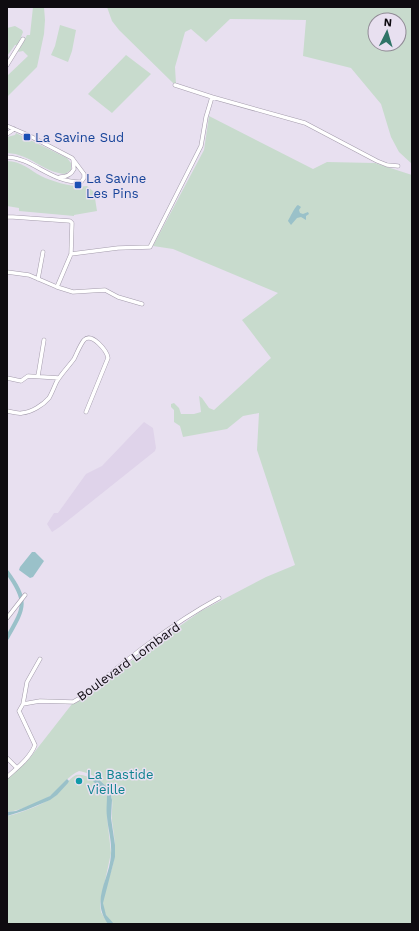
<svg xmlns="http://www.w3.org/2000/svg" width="419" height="931" font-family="'Work Sans',sans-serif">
  <rect width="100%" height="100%" fill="#e8e0f0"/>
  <!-- built -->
  <path fill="#dfd3ea" d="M144 422 153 428 156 448 155 451 61 526 52 532 47 524 54 513H58L86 474 102 466Z"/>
  <!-- green -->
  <path fill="#c8dbcd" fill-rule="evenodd" d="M33 7H44L45 20 44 34 37 67 7 97V76L28 56 23 51 18 52 27 35H30Z
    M107 7H412V164L399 152 391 137 381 104 351 68 303 56 306 20 230 19 206 42 191 29 185 32 175 67 176 84 173 83 119 30 112 21ZM375 20H399V44H375Z
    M60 25 76 30 72 51 68 62 51 55 55 46Z
    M15 26 22 30 23 32 18 45H15L7 56 9 57 7 61V28Z
    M126 55 151 74 112 113 88 94Z
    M209 116 313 169 327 162 375 163 412 175V924H114C107 920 103 911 103 903 102 890 111 876 113 864 117 850 114 836 112 821 111 814 113 806 112 800 110 785 93 773 79 771 68 776 62 786 53 794 45 800 17 812 7 812V780L29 759 72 704 76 703 139 655 201 611 266 577 295 565 257 450 259 413 243 416 227 429 183 437 180 426 174 422V410L171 407V404L174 403 179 408 181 414H194L201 412 199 396 202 398 209 408 214 410 271 358 242 320 278 293 173 249 153 246 204 150Z
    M16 133 67 158 71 163V170L65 174C42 172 31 154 7 153V137L15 135Z
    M7 161C21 161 30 170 41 176 53 182 75 188 87 186L94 192 97 211 74 215V216L19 211V208L7 206Z
    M76 775C89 773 99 785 107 795V817L111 853 100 904 101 912 108 924H7V816C17 815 49 802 56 795 63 789 68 779 76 775Z"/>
  <!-- water -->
  <path fill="#9ac1c9" d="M298 205 301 207 299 210 300 213 303 214 308 212 309 214 306 216V220L301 217 297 218 291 225 288 221C289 219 296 205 298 205Z
    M32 552H35L44 561 33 577 30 578 19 570 20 567Z
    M96 777 107 787 110 792 112 800 111 818 115 845V857L103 903 106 915 114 924H108C90 899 110 880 111 854 112 841 108 829 107 817 106 810 107 803 107 795L93 781Z
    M67 779 69 781 68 783 57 795 50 800 26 810 7 816V812L16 811 50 796Z"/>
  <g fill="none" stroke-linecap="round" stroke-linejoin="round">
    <!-- canal -->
    <path stroke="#9ac1c9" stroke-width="4" d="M7 572C29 602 24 608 7 638"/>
    <!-- street casing -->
    <g stroke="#a49cac" stroke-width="4.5">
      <path id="street" d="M7 65 23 39
        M175 85 212 97
        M7 126 28 135 72 158 84 174V178L81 182C51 183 33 158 7 157
        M7 134 14 129
        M60 177C67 177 71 175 74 169L73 159
        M7 217H13L70 221 72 223 71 254
        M7 272 29 275 57 287 71 254 118 248 150 247 201 146 206 117 212 97 305 123 377 161 387 165 398 166
        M38 279 43 252
        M57 287 73 292 105 290 118 297 142 304
        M38 376 44 340
        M7 378 21 381 28 376 59 378
        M7 411C12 412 18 414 22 413 32 412 43 405 49 398 52 393 54 387 57 381 62 373 68 367 74 359 77 353 80 345 84 340 92 332 107 351 108 358L86 412
        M7 618 25 595
        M23 704 27 682 40 659
        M7 758 17 768
        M7 777C17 768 30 758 35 745L19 711 23 704 40 701 73 702 80 698C124 662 169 625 219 598"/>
    </g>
    <!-- street -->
    <use href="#street" stroke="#fff" stroke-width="3.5"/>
  </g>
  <!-- markers -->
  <g fill="#1a4fb4" stroke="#e8e0f0" stroke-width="1.5">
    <rect x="23" y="133" width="8" height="8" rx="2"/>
    <rect x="74" y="181" width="8" height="8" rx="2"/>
  </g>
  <circle fill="#0f9aa8" stroke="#e8e0f0" stroke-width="1.5" cx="79" cy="781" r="4"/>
  <g text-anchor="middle" stroke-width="3" stroke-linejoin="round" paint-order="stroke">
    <!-- transit labels -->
    <g font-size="13" fill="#164399" stroke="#e8e0f0" text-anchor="start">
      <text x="35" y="142">La Savine Sud</text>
      <text x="86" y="183">La Savine<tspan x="86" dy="15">Les Pins</tspan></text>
    </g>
    <!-- street labels -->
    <g font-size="13" fill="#0e0b10" stroke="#e8e0f0">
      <text transform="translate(128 661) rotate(-36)" y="5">Boulevard Lombard</text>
    </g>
    <!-- culture labels -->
    <g font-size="13" fill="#0d838f" stroke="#e8e0f0" text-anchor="start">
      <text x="87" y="779">La Bastide<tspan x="87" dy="15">Vieille</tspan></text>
    </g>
  </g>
  <!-- border -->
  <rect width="419" height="931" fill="none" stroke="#0e0b10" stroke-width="16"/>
  <!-- north arrow -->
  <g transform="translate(387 32) rotate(5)"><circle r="19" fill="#e8e0f0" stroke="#918b96"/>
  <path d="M0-3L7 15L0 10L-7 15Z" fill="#2f7467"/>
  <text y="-6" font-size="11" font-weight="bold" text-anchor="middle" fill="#0e0b10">N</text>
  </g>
</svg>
